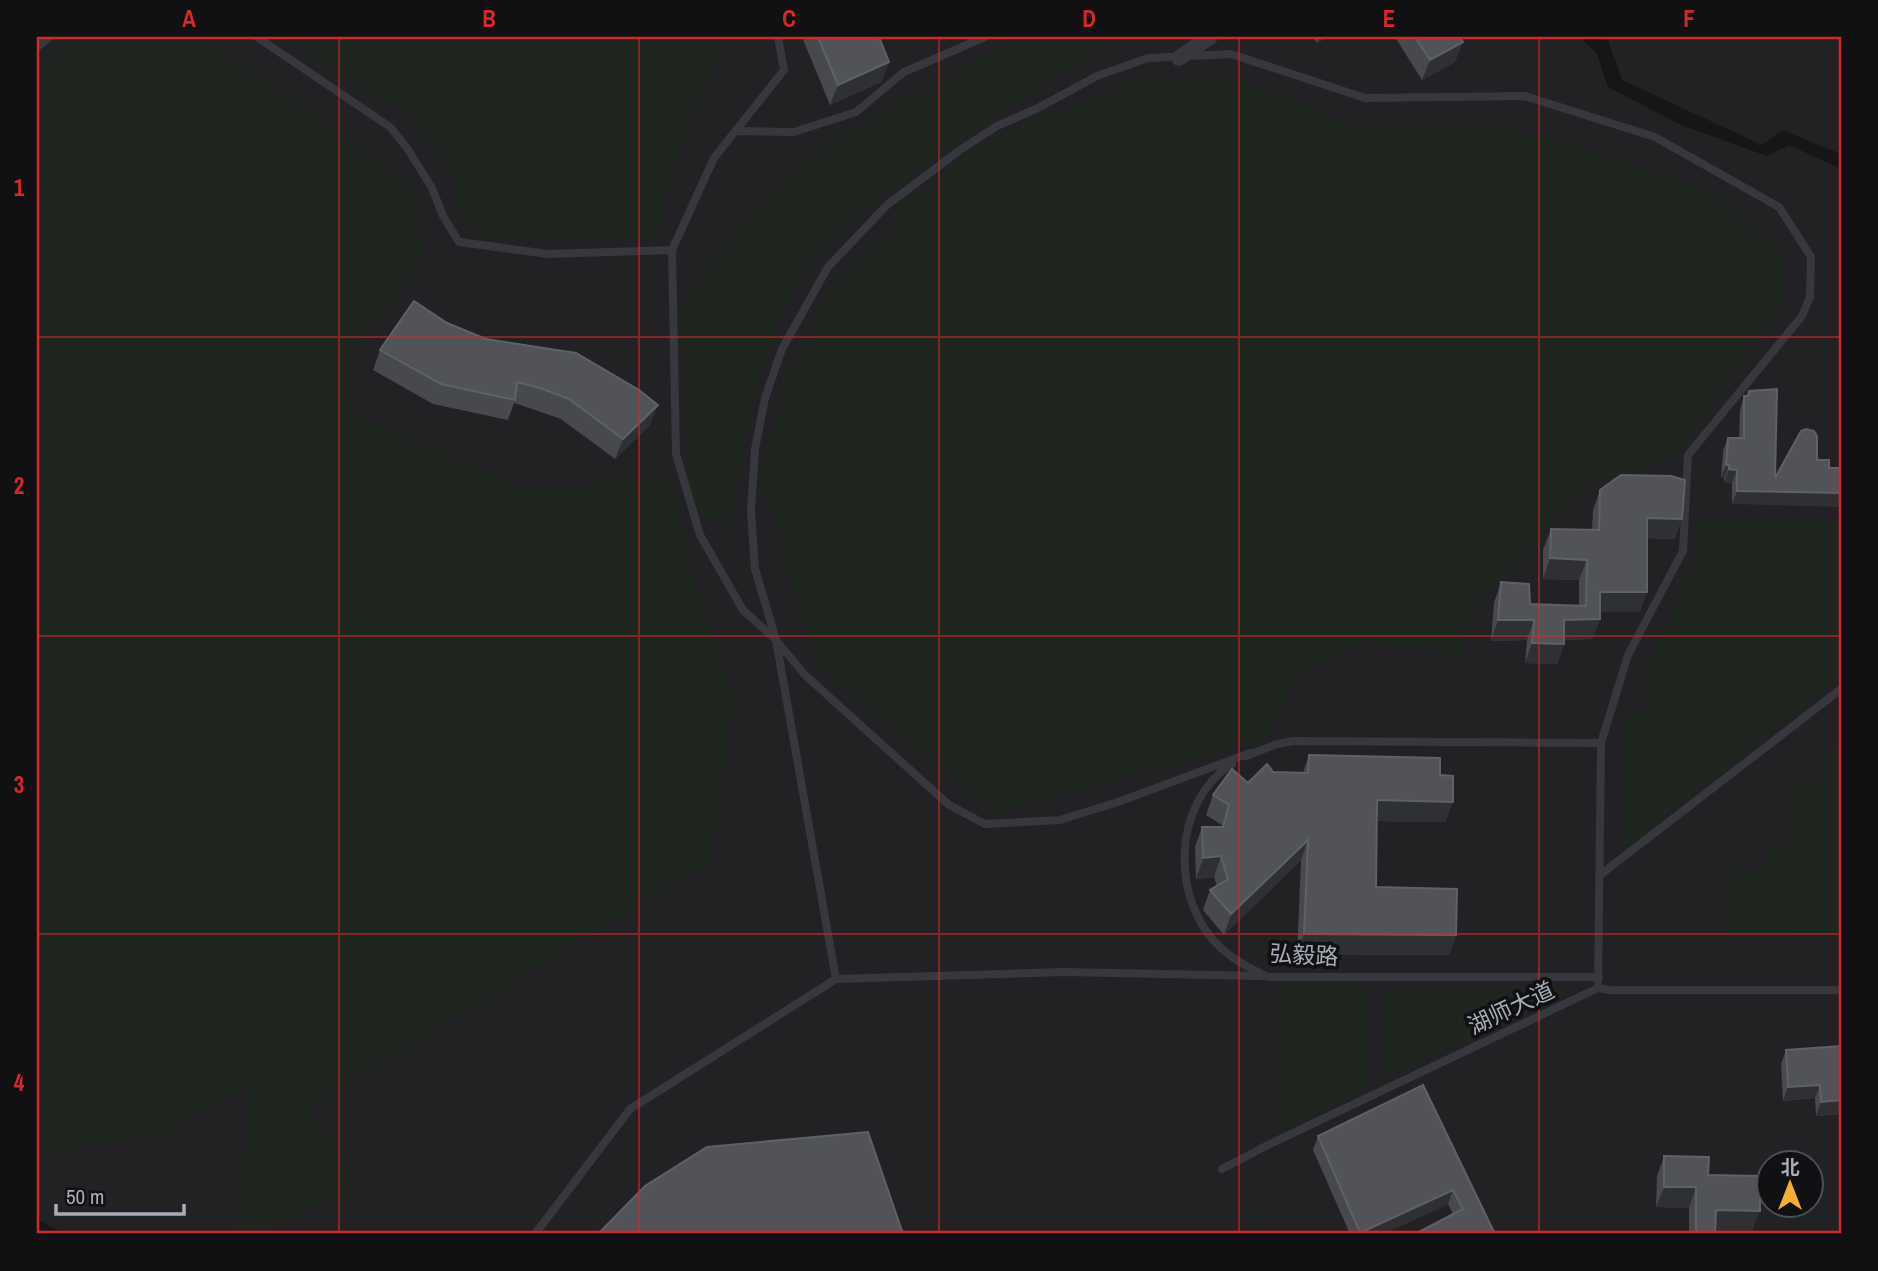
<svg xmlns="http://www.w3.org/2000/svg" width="1878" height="1271" font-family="'Archivo Narrow','Noto Sans SC',sans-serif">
  <rect width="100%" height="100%" fill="#161618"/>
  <!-- built -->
  <path fill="#222225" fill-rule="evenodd" d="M37 37H1580L1597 54 1608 87 1681 125 1767 156 1789 145 1841 169V1234H64L37 1219ZM1770 1162H1812V1204H1770Z
    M1604 37H1841V154L1782 130 1762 145 1622 80 1608 40Z"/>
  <!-- green -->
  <path fill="#1e261f" d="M75 37H199L406 182 426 251 346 366 356 414 526 490 672 479 692 576 735 696 709 863 306 1107 363 1190 248 1234H235L251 1084 158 1136 37 1151V78Z
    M285 37H722L717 64 689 122 670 175 660 229 647 239 487 240 456 209V186L436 150 411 115 344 76Z
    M1015 37H1123L1098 49 998 115 870 204 827 241 796 280 758 376 729 530 700 515 688 493 683 303 759 206 836 139 884 110 951 76Z
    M1145 75 1185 81 1237 78 1348 123 1539 134 1716 195 1786 260V301L1674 457 1594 481 1470 609 1463 654 1367 643 1302 669 1265 739 995 813 816 663 779 535 762 489 765 454 778 425 782 378 812 345 814 317 834 283 858 258 890 237 899 206 924 192 966 153 1003 133 1089 101Z
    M1696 520 1841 522V676L1626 847 1621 837 1622 724 1628 716 1649 711 1648 666 1695 559Z
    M1823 750H1841V936L1731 934 1732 872 1767 871 1768 844 1792 845V779L1823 780Z
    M1366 987 1367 1086 1278 1133 1279 988Z
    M1572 988 1568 994 1384 1079V990Z"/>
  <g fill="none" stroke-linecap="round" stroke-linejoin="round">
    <!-- lane -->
    <path stroke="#37383d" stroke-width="8" d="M257 37 390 127 407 148 432 188 443 216 459 242 548 254 672 250
      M778 37 784 70 714 158 672 250 676 454 700 535 743 610 776 640 805 675 949 805 985 824 1060 820 1118 802 1250 753
      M37 47 50 37
      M736 131 794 132 856 112 904 72 985 37
      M1246 756 1277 744 1293 741 1601 743
      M1232 764C1171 802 1170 903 1222 949 1235 961 1251 969 1268 977H1599
      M1600 875 1841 689
      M836 979 776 640 755 569 751 510 755 449 765 398 782 349 828 267 887 205 960 150 997 126 1038 108 1097 76 1148 58 1231 54 1365 98 1525 96 1655 137 1779 207 1811 257 1810 297 1802 316 1688 455 1683 551 1628 655 1601 743 1598 988
      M1222 1169 1268 1145 1598 988 1610 990H1841
      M535 1234 630 1109 836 979 1064 972 1262 976"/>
    <!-- street -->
    <path stroke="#37383d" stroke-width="16" d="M1179 58 1210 37"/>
  </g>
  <!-- wall -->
  <path fill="#47494d" d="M802 37H879L889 62 881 82 830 105Z
    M1313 37H1327L1317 43Z
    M1395 37H1460L1455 62 1422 80Z
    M447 323 650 425 615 459 561 419 532 409 514 403 508 420 433 404 373 370 380 350Z
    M1749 391 1775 478 1817 460 1732 504V483L1724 482V478H1721L1723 451 1728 438H1739L1740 410 1744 396H1747Z
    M1600 490 1675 539 1647 538 1640 612H1600V619L1592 639 1564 640V644L1557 664 1525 663 1527 640 1491 641 1494 603 1501 582 1530 604 1579 606V580L1543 579V550L1551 529 1592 530 1593 510Z
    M1309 755 1440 775 1453 802 1445 822 1377 821 1376 887 1456 935 1449 955 1297 954 1301 860 1224 935 1203 910 1210 890 1217 886 1214 877 1196 879 1195 847 1202 827H1221L1222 825 1206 815 1213 795 1248 783 1273 772 1303 773Z
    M1841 1046V1114L1816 1116 1815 1098 1783 1101 1781 1064 1786 1050Z
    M1423 1085 1495 1234 1453 1214 1448 1204 1383 1234H1350L1313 1150 1318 1136Z
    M1664 1156 1708 1175 1752 1231H1715V1234H1689V1208L1656 1207 1657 1176Z"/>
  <!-- shaded-wall -->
  <path fill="#2f3033" d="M1319 37H1327L1317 43Z
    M1463 42 1455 62 1422 80 1430 60Z
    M889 62 881 82 830 105 838 85Z
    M658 405 650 425 615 459 623 439Z
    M1726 465H1729L1724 478H1721Z
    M1729 469 1737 470 1732 483 1724 482Z
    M1737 491 1841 493V507L1732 504Z
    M1647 518 1682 519 1675 539 1640 538Z
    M1550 558 1587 560 1579 580 1543 579Z
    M1600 592H1647L1640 612H1593Z
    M1600 619 1592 639 1557 640 1564 620Z
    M1498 620H1534L1527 640 1491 641Z
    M1532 643 1564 644 1557 664 1525 663Z
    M1377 800 1453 802 1445 822 1370 821Z
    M1308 840 1301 860 1224 935 1231 914Z
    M1221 856 1214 877 1196 879 1203 858Z
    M1304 934 1456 935 1449 955 1297 954Z
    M1820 1085 1815 1098 1783 1101 1788 1087Z
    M1841 1100V1114L1816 1116 1821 1102Z
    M1664 1187H1696L1689 1208 1656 1207Z
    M1453 1190 1448 1204 1383 1234H1360V1233Z
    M1716 1210 1760 1211 1752 1231H1709Z"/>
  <!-- building -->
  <path fill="#525359" stroke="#5f6168" stroke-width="2" d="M818 37H879L889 62 838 85Z
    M1415 37H1460L1463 42 1430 60Z
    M414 301 447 323 486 339 576 353 639 390 658 405 623 439 569 399 540 388 517 382 515 400 441 384 380 350Z
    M1777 389 1775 478 1801 431 1806 429 1814 431 1817 436V460H1829V468H1841V493L1737 491V470L1729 469V465H1726L1728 438H1744V396H1748L1749 391Z
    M1621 475 1671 476 1685 480 1682 519 1647 518V592H1600V619L1564 620V644L1532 643 1534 620H1498L1501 582 1529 584 1530 604 1586 606 1587 560 1550 558 1551 529 1599 530 1600 490Z
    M1309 755 1440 758V775L1453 776V802L1377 800 1376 887 1457 889 1456 935 1304 934 1308 840 1231 914 1210 890 1228 879 1221 856 1203 858 1202 827H1223L1229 805 1213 795 1232 769 1248 783 1267 764 1273 772 1308 773Z
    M1841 1046V1100L1821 1102 1820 1085 1788 1087 1786 1050Z
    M1423 1085 1495 1234H1415L1463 1209 1453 1190 1360 1233 1318 1136Z
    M868 1132 903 1234H598L645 1186 707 1147Z
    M1664 1156 1709 1157 1708 1175 1760 1176V1211L1716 1210 1715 1234H1696V1187H1664Z"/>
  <!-- grid -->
  <path fill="none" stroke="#d62828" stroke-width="2" stroke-opacity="0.55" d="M339 37V1234M639 37V1234M939 37V1234M1239 37V1234M1539 37V1234M37 337H1841M37 636H1841M37 934H1841"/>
  <g text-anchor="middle" stroke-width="7" stroke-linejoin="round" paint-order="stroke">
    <!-- street labels -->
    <g font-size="23" fill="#a8adb8" stroke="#111113">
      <text transform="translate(1304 955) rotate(3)" y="8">弘毅路</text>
      <text transform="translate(1511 1008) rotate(-25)" y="8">湖师大道</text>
    </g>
  </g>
  <!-- border -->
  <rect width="1878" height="1271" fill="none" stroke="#111113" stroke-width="77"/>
  <!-- north arrow -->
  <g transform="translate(1790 1184)"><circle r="33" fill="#111113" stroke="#4d4f55" stroke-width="2"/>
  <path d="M0-5L12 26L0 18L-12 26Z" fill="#f2b134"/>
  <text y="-10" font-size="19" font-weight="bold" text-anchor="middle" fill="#a8adb8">北</text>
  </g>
  <!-- scale -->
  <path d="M56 1204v10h128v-10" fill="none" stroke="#a8adb8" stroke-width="3.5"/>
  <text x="66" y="1204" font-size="21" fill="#a8adb8" stroke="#111113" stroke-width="5" paint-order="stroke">50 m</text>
  <rect x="38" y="38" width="1802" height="1194" fill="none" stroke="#d62828" stroke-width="2.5"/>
  <g font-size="23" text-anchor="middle" font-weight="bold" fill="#d62828">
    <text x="189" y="27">A</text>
    <text x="489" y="27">B</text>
    <text x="789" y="27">C</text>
    <text x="1089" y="27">D</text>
    <text x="1389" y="27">E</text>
    <text x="1689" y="27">F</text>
    <text x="19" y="196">1</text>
    <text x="19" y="494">2</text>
    <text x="19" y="793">3</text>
    <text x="19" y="1091">4</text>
  </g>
</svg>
